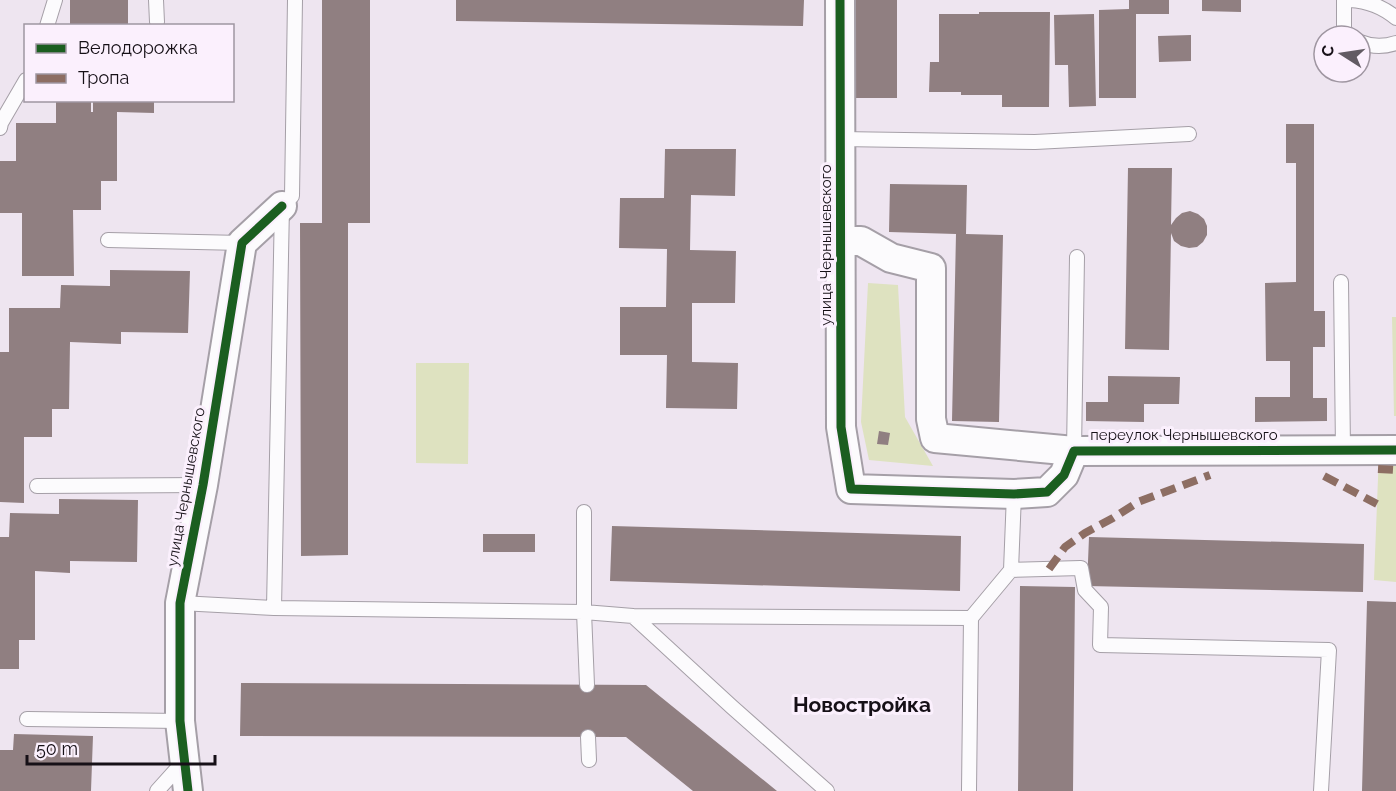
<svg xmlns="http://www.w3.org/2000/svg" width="1396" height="791" font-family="Raleway,sans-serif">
  <rect width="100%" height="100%" fill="#eee5f0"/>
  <!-- green -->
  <path fill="#dee2c0" d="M868 283 898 285 905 417 933 466 869 460 861 422Z
    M1392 317H1396V416H1394Z
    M416 363H469L468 464 416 463Z
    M1379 453H1396V582L1374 580Z"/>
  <!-- building -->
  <path fill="#907f81" d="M70 0H128V26H70Z
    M322 0H370V223H348V555L301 556 300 223H322Z
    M456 0H804L803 26 456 21Z
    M855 0H897V98H855Z
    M1129 0H1169V14H1136V98H1099V10L1129 9Z
    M1202 0H1241V12L1202 11Z
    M979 12H1050L1049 107H1002V95H961V92H929L930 62H939V14H979Z
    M1094 14 1096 106 1069 107 1068 65H1055L1054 15Z
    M1191 35V61L1159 62 1158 36Z
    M56 100H91V112H93V100H154V113L117 112V181H101V210H73L74 276H22V213H0V161H16V123H56Z
    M1286 124H1314V311H1325V347H1313V398H1327V421L1255 422V397H1290V361H1266L1265 283 1296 282V163H1286Z
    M665 149H736L735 196 691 195 690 250 736 251 735 303H692V362L738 363 737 409 666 408 667 355H620V307H666L667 249 619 248 620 198H664Z
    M1128 168H1172L1171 225 1176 218 1182 213 1190 211 1198 214 1204 219 1207 226V235L1203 242 1197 247 1189 248 1181 246 1174 241 1171 233 1169 350 1125 349Z
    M890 184 967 185 966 234 1003 235 999 422 952 421 956 234 889 232Z
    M110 270 190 271 188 333 121 332V344L70 342 69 409H52V437H24V503L0 502V352H9V308H60L61 285 110 286Z
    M1108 376 1180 377 1179 404H1144V422L1086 421V402H1108Z
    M879 431 890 433 888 445 877 444Z
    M59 499 138 500 137 562 70 561V573L35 571V640H19V669H0V537H9L10 513 59 514Z
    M612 526 961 536 960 591 610 581Z
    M483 534H535V552H483Z
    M1089 537 1364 544 1363 592 1087 586Z
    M1020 586 1075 587 1073 791H1018Z
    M1367 601 1396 602V791H1362Z
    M241 683 646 685 777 791H693L626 737 240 736Z
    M14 734 93 736 91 791H0V750H13Z"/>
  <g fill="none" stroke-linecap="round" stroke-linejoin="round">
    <!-- service casing -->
    <g stroke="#a59fa7" stroke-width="16">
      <path id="service" d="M156 0 157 22
        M1344 0V31L1350 36
        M1350 0C1367 1 1383 7 1396 18
        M47 26 55 0
        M1360 42C1372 47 1384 47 1396 43
        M0 128 1 123 26 80
        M840 139 1035 142 1189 134
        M108 240 242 243
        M1341 282 1343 450
        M1074 451 1077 257
        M37 486 203 485
        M1011 570 1081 568 1085 590 1101 607 1100 645 1329 650 1321 791
        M180 603 274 608 584 612V512
        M274 608 282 206 292 196 295 0
        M633 616 971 618 1011 570 1014 494
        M587 685 584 612 633 616 732 707 827 791
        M27 719 180 721
        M588 737 589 760
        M157 791 184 761
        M969 791 971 618"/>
    </g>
    <!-- minor casing -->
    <g stroke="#a59fa7" stroke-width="32">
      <path id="minor" d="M840 0 841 427 851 489 1014 494 1047 492 1064 475 1074 451 1396 450
        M841 241H861L891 258 931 268V419L935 438 1074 451
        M188 791 180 721V603L203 485 242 243 282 206"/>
    </g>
    <!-- service -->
    <use href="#service" stroke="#fcfbfd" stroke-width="14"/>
    <!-- minor -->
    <use href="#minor" stroke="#fcfbfd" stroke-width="28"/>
    <!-- quiet -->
    <path stroke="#8d6e63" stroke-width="8" stroke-dasharray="15 8" stroke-linecap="butt" d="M1378 469 1396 470
      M1324 476 1377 504
      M1049 569 1065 547 1085 533 1113 518 1138 502 1210 475"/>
    <!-- cycleway casing -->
    <g stroke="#fbf0fd" stroke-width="13">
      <path id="cycleway" d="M840 0 841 427 851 489 1014 494 1047 492 1064 475 1074 451 1396 450
        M188 791 180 721V603L203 485 242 243 282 206"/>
    </g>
    <!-- cycleway -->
    <use href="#cycleway" stroke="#1b5e20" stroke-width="9"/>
  </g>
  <g text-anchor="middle" stroke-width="6" stroke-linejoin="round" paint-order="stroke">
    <!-- street labels -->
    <g font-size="15" fill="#161017" stroke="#fbf0fd">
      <text transform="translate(826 245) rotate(-90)" y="5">улица Чернышевского</text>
      <text x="1184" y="440">переулок Чернышевского</text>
      <text transform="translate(186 487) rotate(-80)" y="5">улица Чернышевского</text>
    </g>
    <!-- district labels -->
    <g font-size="21" font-weight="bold" fill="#161017" stroke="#fbf0fd">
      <text x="862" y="712">Новостройка</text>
    </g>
  </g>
  <!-- legend -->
  <rect x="24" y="24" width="210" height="78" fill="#fbf0fd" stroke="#9f96a1" stroke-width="1.5"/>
  <rect x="36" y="44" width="30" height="9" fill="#1b5e20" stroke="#9f96a1" stroke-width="1.5"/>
  <text x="78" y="54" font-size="18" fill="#161017">Велодорожка</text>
  <rect x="36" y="74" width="30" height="9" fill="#8d6e63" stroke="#9f96a1" stroke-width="1.5"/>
  <text x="78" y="84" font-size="18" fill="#161017">Тропа</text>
  <!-- north arrow -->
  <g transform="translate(1342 54) rotate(282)"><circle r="28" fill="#fbf0fd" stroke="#9f96a1" stroke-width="1.5"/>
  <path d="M0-4.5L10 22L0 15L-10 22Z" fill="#625b63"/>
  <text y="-9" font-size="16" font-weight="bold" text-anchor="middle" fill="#161017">С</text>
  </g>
  <!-- scale -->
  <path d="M27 755v9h188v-9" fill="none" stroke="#161017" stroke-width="3"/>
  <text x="36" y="755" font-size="18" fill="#161017" stroke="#fbf0fd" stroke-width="4.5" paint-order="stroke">50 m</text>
</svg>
